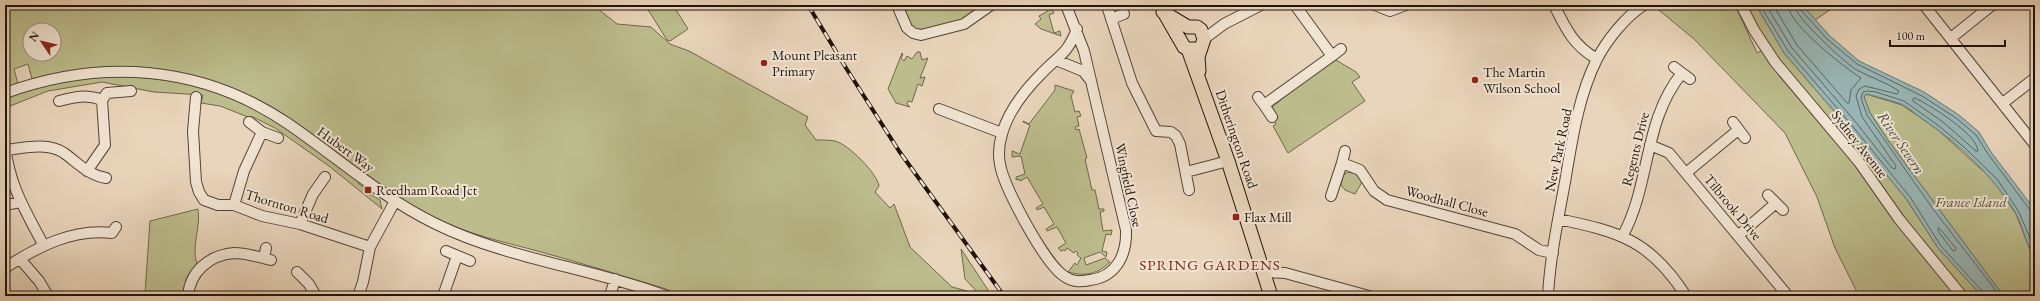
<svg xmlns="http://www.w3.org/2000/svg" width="2040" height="301" font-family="'EB Garamond',serif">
  <rect width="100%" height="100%" fill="#e9d5bb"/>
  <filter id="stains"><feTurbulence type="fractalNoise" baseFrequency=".005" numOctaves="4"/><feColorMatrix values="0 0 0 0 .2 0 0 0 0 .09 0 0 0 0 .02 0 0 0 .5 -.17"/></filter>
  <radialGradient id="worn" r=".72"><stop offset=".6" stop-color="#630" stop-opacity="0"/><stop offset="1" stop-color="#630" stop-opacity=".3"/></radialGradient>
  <!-- green -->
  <path fill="#bcbc8c" stroke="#6e684b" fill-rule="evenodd" d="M5 5H593L617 24 651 27 670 44 689 51 808 117 805 125 816 140C822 140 829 140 835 141 848 144 877 173 879 186L875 192 890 208 894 204 910 247 952 287 967 291 971 296H684L663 288C622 276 582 263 541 252 505 242 469 235 436 218 380 190 334 146 280 112 271 106 260 101 250 97 178 62 108 59 32 79L28 64 14 69 18 84 5 88ZM30 30H54V54H30Z
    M648 5H673L688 29 670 41 667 40 647 8Z
    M900 5H984L965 19 927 31H917L910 26Z
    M1044 5H1057L1052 9 1054 13 1049 15 1054 33 1060 31 1061 36 1041 29 1035 24 1041 19 1039 16 1048 11Z
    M1657 5H1735L1757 53 1763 50 1826 127 1957 296H1859L1835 248 1817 197 1785 133 1694 39 1654 6Z
    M1745 5H1756L1784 53 1847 126 1907 200 1938 248 1982 296H1967L1774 55Z
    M1802 5H1837L1815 20Z
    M917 52H920L922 60 928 58 920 78 925 77 922 86 918 84 912 102 908 101 907 104 910 107 896 103 888 89 902 53 903 54 901 58 904 61 907 56 912 59Z
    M1336 60 1356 72 1360 77 1352 82 1365 101 1288 153 1273 126 1276 124 1274 121 1278 118 1272 107 1308 78Z
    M125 76C164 79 202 84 238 101 281 121 320 153 359 181L358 183 364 188V190L380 200 382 209 329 166 275 128 253 117H248L220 106 201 103 203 95 154 92 102 82 48 91 5 108 6 98 44 85 74 79Z
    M1055 85 1074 91 1071 96 1075 112 1079 111 1081 116 1077 117 1079 126 1075 127 1076 130 1079 129 1087 158 1085 159 1092 190H1095L1099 209H1104V211L1100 212 1103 231 1112 230 1111 235 1106 234 1102 251 1107 252 1106 257 1100 252 1084 258 1086 265 1105 258 1110 262C1097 274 1086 277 1068 272L1075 263 1077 265 1081 258 1077 255 1078 253 1076 251 1074 253 1067 248 1065 251 1063 250 1061 251 1058 248 1066 243 1057 227 1047 231 1046 229 1054 224 1044 207 1037 210 1036 208 1043 204 1027 177 1020 181 1019 179 1016 180V177L1025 174 1021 156 1012 157V151L1020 154 1030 125 1023 122V121L1029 124 1055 90Z
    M1866 94 1902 105 1937 129 1994 181 2016 214 2030 250 2035 256V296H2006L1999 290 1887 139 1870 113 1864 97Z
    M1348 172 1357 174 1362 182 1355 194 1345 190 1341 185 1343 175Z
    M198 209C201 228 191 246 197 264L187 277 182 296H135L136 291 145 293 150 221Z
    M961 249 992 296H981L965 279Z
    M622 291 644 296H620Z"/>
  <!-- water -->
  <path fill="#99b7b7" stroke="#697572" d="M1756 5H1802L1830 36 1859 61 1924 92 1959 115 1979 132 1991 152 2035 210V256C2025 243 2023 226 2015 212 1992 175 1960 145 1924 120 1917 115 1909 108 1901 104 1890 100 1878 97 1866 94L1864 97 1870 113 1887 139 1999 290 2006 296H1982L1938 248 1907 200 1847 126 1784 53Z"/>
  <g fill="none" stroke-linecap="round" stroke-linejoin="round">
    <!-- shore -->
    <path stroke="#5d6560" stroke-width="1" d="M1760 5 1788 51 1850 123 1910 197 1941 246 1983 292 1984 296
      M1766 5 1792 48 1854 120 1892 168 1895 169 1896 166 1862 117 1856 96 1859 89 1865 86 1897 94 1899 91C1886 82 1869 77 1855 69 1843 61 1795 17 1794 5
      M1773 5 1797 45 1847 103H1849L1851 90 1861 78C1844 67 1789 25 1788 5
      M1799 5 1800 9 1827 39 1857 64 1922 96 1956 118 1976 135 1988 154 2030 210 2035 212
      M1915 98C1930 105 1977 134 1978 151H1976L1943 122 1913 101V99Z
      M1939 228 1956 248 1955 251H1953L1938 231Z
      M2000 296 1933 209 1867 115 1861 98 1863 92 1867 91 1876 92 1904 101 1939 126 1965 148 1997 179 2019 212 2035 250"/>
    <!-- minor casing -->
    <g stroke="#534436" stroke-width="12">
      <path id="minor" d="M897 5 907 28 913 33 921 35 964 24 991 5
        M1066 5 1084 51 1126 230C1127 255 1116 277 1090 280 1080 282 1072 282 1064 276 1045 264 1003 186 1000 164 998 154 999 144 1002 134 1008 112 1026 89 1042 73 1059 55 1067 55 1077 29
        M1375 5 1390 11 1406 5
        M1554 5C1566 29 1573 45 1597 59
        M1741 5 1754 30 1775 62 1859 162 1899 219 1962 296
        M1924 5 2035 145
        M1107 6 1132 83 1156 131 1171 132 1176 136 1180 144 1189 190
        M1111 19 1124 14
        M1951 38 1992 5
        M1204 39 1224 24 1261 5
        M1332 56 1341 49
        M1056 60 1083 71 1091 81
        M1674 67 1690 79
        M5 93C102 58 201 65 287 123 337 157 382 198 436 224 507 259 592 268 666 296
        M196 97 193 131 196 182 199 192 204 200 218 205H234L262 216 300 224 370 247
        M1258 97 1264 105 1332 56 1295 5
        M59 101C74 97 86 94 102 100
        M2003 103 2035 78
        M1264 105 1272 117
        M939 109 1002 133
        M249 122 262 132 278 138
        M1733 122 1745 138
        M1650 145 1669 153 1788 296
        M5 146C10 187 25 210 44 246
        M5 150C24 148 47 142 64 153 78 163 88 175 106 178
        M1342 163 1345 151
        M87 171 105 145 102 100 107 93 131 91
        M1186 172 1228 161
        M1686 173 1738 130
        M1768 195 1783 210
        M1331 196 1342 163 1360 170 1374 191 1387 200 1515 234 1539 250 1553 253
        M5 205 20 202
        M234 205 244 171 262 132
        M1558 219C1620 232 1650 240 1686 296
        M300 224 313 194 325 177
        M1623 235C1651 183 1643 121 1682 73
        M1739 235 1776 203
        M446 251 470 261
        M264 258 266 248
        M20 259 39 281 48 296
        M5 268C37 247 73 228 112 233L116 227
        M297 272 309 284 316 296
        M1263 272 1285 273 1369 296
        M188 296C190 272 209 255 234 253 246 253 259 257 271 260
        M358 296 363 282 370 247 395 201
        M443 296 457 256
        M610 296 615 279
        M1548 296C1550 258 1558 220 1565 182 1572 141 1578 97 1597 59 1607 40 1625 17 1644 5"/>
    </g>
    <!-- major casing -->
    <g stroke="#21130a" stroke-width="15">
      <path id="major" d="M1163 12 1188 27H1197L1201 30 1204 39 1198 57 1199 71
        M1165 14 1184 47 1188 49H1195
        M1188 49 1228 161 1271 296"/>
    </g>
    <!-- minor -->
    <use href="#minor" stroke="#f1e4d3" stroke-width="10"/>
    <!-- major -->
    <use href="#major" stroke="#e9d5bb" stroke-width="13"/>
    <!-- rail casing -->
    <g stroke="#21130a" stroke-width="4">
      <path id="rail" d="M808 5 846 68 899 151 1004 296"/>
    </g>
    <!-- rail -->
    <use href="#rail" stroke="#f1e4d3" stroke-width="2.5" stroke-dasharray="8" stroke-linecap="butt"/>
  </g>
  <!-- markers -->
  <g fill="#8f2418" stroke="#f1e4d3" stroke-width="1.5">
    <circle cx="764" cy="63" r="4"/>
    <circle cx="1475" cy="80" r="4"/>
    <rect x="364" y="186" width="8" height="8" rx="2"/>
    <rect x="1232" y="213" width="8" height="8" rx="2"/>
  </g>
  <g text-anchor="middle" stroke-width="4" stroke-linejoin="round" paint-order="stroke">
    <!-- poi labels -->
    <g font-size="14" fill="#21130a" stroke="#f1e4d3" text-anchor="start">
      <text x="772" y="60">Mount Pleasant<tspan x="772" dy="16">Primary</tspan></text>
      <text x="1483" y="77">The Martin<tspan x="1483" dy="16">Wilson School</tspan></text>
      <text x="376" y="195">Reedham Road Jct</text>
      <text x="1244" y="222">Flax Mill</text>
    </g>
    <!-- street labels -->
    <g font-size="14" fill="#21130a" stroke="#f1e4d3">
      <text transform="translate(1237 139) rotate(71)" y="5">Ditherington Road</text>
      <text transform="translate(1860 144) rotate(52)" y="5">Sydney Avenue</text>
      <text transform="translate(346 149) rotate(36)" y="5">Hubert Way</text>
      <text transform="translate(1635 149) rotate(-76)" y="5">Regents Drive</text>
      <text transform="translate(1558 150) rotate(-78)" y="5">New Park Road</text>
      <text transform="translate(1129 185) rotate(78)" y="5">Wingfield Close</text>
      <text transform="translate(1447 201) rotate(15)" y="5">Woodhall Close</text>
      <text transform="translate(287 206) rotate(17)" y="5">Thornton Road</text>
      <text transform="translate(1733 207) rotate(50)" y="5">Tilbrook Drive</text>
    </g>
    <!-- park labels -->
    <g font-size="14" font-style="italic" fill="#574e38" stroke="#f1e4d3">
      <text x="1971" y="207">France Island</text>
    </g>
    <!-- water labels -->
    <g font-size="15" font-style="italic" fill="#4b4c47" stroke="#f1e4d3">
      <text transform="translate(1901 143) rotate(56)" y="5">River Severn</text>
    </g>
    <!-- neighbourhood labels -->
    <g font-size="15" letter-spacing="1" fill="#7a1f14" stroke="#f1e4d3">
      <text x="1210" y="270">SPRING GARDENS</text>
    </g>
  </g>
  <!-- margin -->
  <rect width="2040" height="301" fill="none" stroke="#e9d5bb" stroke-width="20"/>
  <rect x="6" y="6" width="2028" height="289" fill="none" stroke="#21130a" stroke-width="2"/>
  <rect x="10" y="10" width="2020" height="281" fill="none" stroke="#21130a"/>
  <!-- north arrow -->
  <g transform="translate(42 42) rotate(305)"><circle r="19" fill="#f1e4d3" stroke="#9e9083"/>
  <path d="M0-3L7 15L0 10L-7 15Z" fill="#8f2418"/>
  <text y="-6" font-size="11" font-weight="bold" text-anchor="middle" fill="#21130a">N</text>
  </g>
  <!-- scale -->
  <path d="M1890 40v6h115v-6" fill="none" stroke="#21130a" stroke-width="2"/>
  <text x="1896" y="40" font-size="12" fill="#21130a" stroke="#f1e4d3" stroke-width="3" paint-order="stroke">100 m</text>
  <rect width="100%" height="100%" filter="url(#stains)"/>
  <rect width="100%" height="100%" fill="url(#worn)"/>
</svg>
